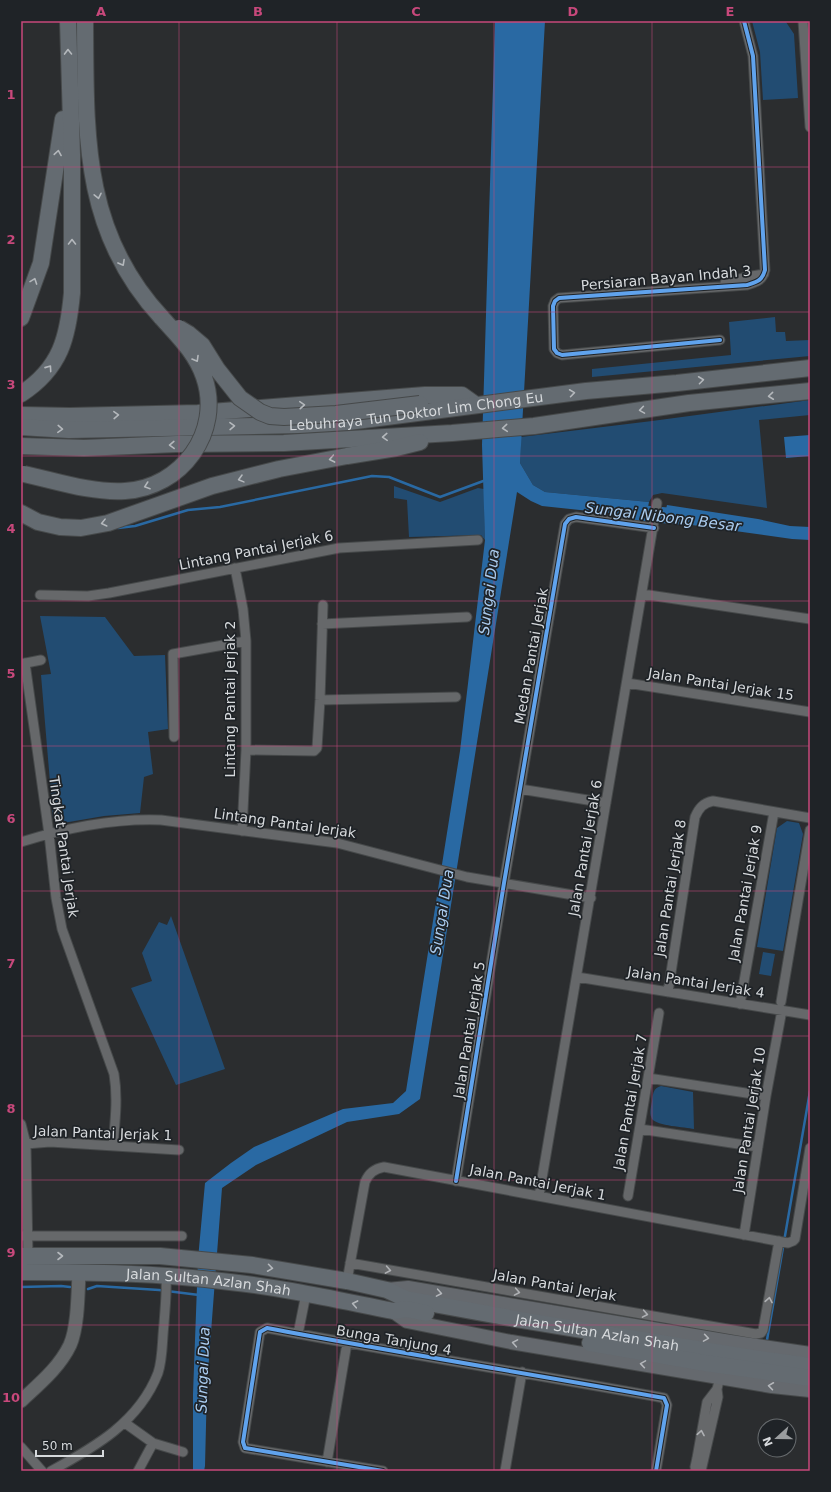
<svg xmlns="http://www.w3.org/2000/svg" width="831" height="1492" font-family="'DejaVu Sans',sans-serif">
  <rect width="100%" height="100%" fill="#2b2d2f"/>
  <!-- green -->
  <path fill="#224c72" d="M752 21H784L786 22 794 34 798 98 763 100 760 52Z
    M775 317 776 332H785L786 341 810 340V356L592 377V369L731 355 729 322Z
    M810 400V415L759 420 767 508 662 493 653 495 649 502 545 492 533 485 520 463 521 437 652 421Z
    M394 486 440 502 478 488 484 489 485 540 481 535 409 537 407 500 394 498Z
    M40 616 105 617 134 656 165 655 168 729 148 732 153 774 144 777 140 813 104 816 63 823 53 818 41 675 51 674Z
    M787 821 799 823 803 834 783 951 757 947 777 828Z
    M171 916 225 1069 176 1085 131 988 152 981 142 953 159 922 167 925Z
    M763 952 775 954 771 976 759 974Z
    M661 1086 693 1092 694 1129C685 1127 657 1126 652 1119 649 1114 651 1107 652 1101 653 1094 653 1088 661 1086Z"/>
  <!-- water -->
  <path fill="#2969a3" d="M495 21H545L520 463 533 485 545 492 649 502 646 517 542 506 531 501 517 492 420 1099 399 1114 347 1122 256 1165 222 1188 207 1385 205 1466 204 1471H193V1394L198 1259 205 1183 231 1163 254 1147 343 1109 393 1103 406 1091 460 751 485 540 482 445Z
    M810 435V456L786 458 784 437Z
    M667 505 758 519 790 526 810 527V540L792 539 663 521Z"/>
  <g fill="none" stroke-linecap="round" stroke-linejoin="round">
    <!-- stream -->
    <path stroke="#2969a3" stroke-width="2.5" d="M118 528 135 526 188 510 220 507 372 476 389 477 440 497 486 480
      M21 1287 61 1286 70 1287
      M88 1289 97 1286 159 1290 199 1295
      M767 1340 810 1091"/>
    <!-- river -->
    <path stroke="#2969a3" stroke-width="16" d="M625 512 686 517"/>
    <!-- street casing -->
    <g stroke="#46494a" stroke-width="11">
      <path id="street" d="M803 21 810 127
        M725 283 746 277 764 274
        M720 340 562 355 557 353 554 349 553 306 555 301 559 298 747 285C757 282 762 281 765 270L753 56 744 21
        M235 568 243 609 246 641V750L242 831
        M642 594 810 619
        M40 595 88 596 109 593 339 548 478 540
        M322 624 467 617
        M25 663 49 834 56 898 62 929 114 1074C118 1098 115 1122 113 1146
        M21 664 41 660
        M627 683 810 712
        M320 700 456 697
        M174 737 173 654 246 641
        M246 750 314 751 317 748 320 700 323 605
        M520 789 606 803
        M21 842C66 828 113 818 161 820L337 843 467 877 591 898
        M577 977 810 1015
        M668 992 695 817C699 808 703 803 713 801L810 818
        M781 1002 810 830
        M740 1004 774 812
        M648 1078 766 1096
        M21 1124 26 1144 28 1256
        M640 1129 758 1147
        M26 1144 50 1142 179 1150
        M456 1181 504 883 565 524 569 519 576 517 654 528
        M539 1196 657 503
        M628 1196 659 1013
        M744 1235 766 1096 782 1010
        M21 1236H182
        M350 1263 756 1334 761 1333 763 1330 779 1241
        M347 1281 365 1182C369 1173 374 1169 384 1167L788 1243 793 1241 795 1239 810 1148
        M298 1334 306 1294
        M125 1423 153 1443 183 1452
        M21 1447 42 1471
        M327 1462 347 1343
        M51 1471C95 1447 139 1422 158 1373 163 1358 162 1340 164 1324 165 1308 167 1292 166 1276
        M138 1471 153 1443
        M383 1471 245 1448 243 1442 260 1332 267 1328C399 1353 532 1374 664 1398L667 1405 656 1471
        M505 1471 522 1372
        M697 1471 695 1467 697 1458 707 1402 717 1389
        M701 1471 718 1397 717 1389 720 1377"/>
    </g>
    <!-- secondary casing -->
    <g stroke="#46494a" stroke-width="15">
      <path id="secondary" d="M21 1401C39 1384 59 1368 70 1345 78 1327 78 1293 79 1272"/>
    </g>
    <!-- primary casing -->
    <g stroke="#46494a" stroke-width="16">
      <path id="primary" d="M387 1290 408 1288 730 1342 810 1354
        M393 1311 407 1321 511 1342 772 1386 810 1390"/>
    </g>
    <!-- highway casing -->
    <g stroke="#46494a" stroke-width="18">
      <g id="highway">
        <path d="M85 21C86 132 81 231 162 318"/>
        <path d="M21 318 41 263 63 119"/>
        <path d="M21 394C61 368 68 337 72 293V155L68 21"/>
        <path d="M21 415 70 416 198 413 425 395H462L476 405"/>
        <path id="s1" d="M21 427 69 430 298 425 348 422 586 391 677 383 810 368"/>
        <path d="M21 446 84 448 176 444 284 443 452 433 534 426 689 403 810 391"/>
        <path d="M21 513 38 522 60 527 81 528 108 523 212 486 279 469 347 456 396 448 420 442"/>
        <path id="s2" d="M21 1256H160L252 1265 347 1281 387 1290 406 1299 521 1320 752 1358 810 1366"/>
        <path id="s3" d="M21 1272C91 1272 160 1273 230 1282 285 1288 339 1300 393 1311L407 1309 426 1313"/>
        <path d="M590 1343 705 1363 810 1378"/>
      </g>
    </g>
    <!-- street -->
    <use href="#street" stroke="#66686a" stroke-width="9"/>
    <!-- secondary -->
    <use href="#secondary" stroke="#66696b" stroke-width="13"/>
    <!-- primary -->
    <use href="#primary" stroke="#65696e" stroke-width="14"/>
    <!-- highway -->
    <use href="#highway" stroke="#646b71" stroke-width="16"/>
    <!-- highway-bridge casing -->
    <g stroke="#46494a" stroke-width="18" stroke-linecap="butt">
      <path id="highway-bridge" d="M179 328 189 334 202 345 217 369 240 398 260 412 270 416 284 417 336 414 420 404
        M24 474C56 481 91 493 125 491 181 488 223 432 204 377 196 353 178 336 162 318"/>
    </g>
    <!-- highway-bridge -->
    <use href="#highway-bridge" stroke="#646b71" stroke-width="16"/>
    <!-- cycleway casing -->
    <g stroke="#1f2327" stroke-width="6">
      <path id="cycleway" d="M720 340 562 355 557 353 554 349 553 306 555 301 559 298 747 285C757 282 762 281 765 270L753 56 744 21
        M456 1181 504 883 565 524 569 519 576 517 654 528
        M383 1471 245 1448 243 1442 260 1332 267 1328C399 1353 532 1374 664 1398L667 1405 656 1471"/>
    </g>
    <!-- cycleway -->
    <use href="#cycleway" stroke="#60a3ed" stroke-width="4"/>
  </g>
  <!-- one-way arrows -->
  <defs><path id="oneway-chevron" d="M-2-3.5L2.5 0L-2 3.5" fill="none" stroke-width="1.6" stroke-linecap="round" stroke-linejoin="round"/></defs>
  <g stroke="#b4b8bc">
    <use href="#oneway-chevron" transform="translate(68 52) rotate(-91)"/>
    <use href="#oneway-chevron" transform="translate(58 153) rotate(-81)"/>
    <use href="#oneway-chevron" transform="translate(98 196) rotate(78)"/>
    <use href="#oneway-chevron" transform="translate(72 242) rotate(-90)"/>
    <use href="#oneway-chevron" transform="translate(122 263) rotate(61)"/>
    <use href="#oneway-chevron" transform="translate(34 281) rotate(-70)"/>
    <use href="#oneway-chevron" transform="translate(196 359) rotate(60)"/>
    <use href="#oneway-chevron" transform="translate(49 368) rotate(-55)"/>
    <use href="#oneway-chevron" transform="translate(701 380) rotate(-7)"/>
    <use href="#oneway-chevron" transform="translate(572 393) rotate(-8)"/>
    <use href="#oneway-chevron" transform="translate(771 396) rotate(174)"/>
    <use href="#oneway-chevron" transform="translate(302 405) rotate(-4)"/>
    <use href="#oneway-chevron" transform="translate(642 410) rotate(171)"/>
    <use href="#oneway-chevron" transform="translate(116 415) rotate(-2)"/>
    <use href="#oneway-chevron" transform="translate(232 426) rotate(-1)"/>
    <use href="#oneway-chevron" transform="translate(505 428) rotate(175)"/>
    <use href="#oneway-chevron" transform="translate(60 429) rotate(3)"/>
    <use href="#oneway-chevron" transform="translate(385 437) rotate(177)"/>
    <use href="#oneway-chevron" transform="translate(172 445) rotate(178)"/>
    <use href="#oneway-chevron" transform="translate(332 459) rotate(169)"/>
    <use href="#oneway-chevron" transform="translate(241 479) rotate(165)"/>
    <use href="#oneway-chevron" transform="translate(147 486) rotate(161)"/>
    <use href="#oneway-chevron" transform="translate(104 523) rotate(166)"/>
    <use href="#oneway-chevron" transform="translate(60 1256)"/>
    <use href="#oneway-chevron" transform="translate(270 1268) rotate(8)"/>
    <use href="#oneway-chevron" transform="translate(355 1304) rotate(-169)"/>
  </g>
  <g stroke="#afb1b4">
    <use href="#oneway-chevron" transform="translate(388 1270) rotate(10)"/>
    <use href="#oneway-chevron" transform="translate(517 1292) rotate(10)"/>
    <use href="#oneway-chevron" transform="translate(769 1300) rotate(-80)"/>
    <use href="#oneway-chevron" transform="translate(645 1314) rotate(10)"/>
    <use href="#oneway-chevron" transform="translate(701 1433) rotate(-80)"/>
  </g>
  <g stroke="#b4b7bb">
    <use href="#oneway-chevron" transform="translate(439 1293) rotate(10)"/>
    <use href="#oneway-chevron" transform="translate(706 1338) rotate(9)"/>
    <use href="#oneway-chevron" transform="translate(515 1343) rotate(-170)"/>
    <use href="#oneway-chevron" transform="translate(643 1364) rotate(-171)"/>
    <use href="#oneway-chevron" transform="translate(771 1386) rotate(-172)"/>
  </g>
  <!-- grid -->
  <path fill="none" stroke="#c7487b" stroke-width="1" stroke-opacity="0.55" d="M179 21V1471M337 21V1471M494 21V1471M652 21V1471M21 167H810M21 312H810M21 456H810M21 601H810M21 746H810M21 891H810M21 1036H810M21 1180H810M21 1325H810"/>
  <g text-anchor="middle" stroke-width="3.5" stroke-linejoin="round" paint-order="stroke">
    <!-- street labels -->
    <g font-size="14" fill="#d6d9dc" stroke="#1f2327">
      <text transform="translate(666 278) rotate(-5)" y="5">Persiaran Bayan Indah 3</text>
      <text dy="5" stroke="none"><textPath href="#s1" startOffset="396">Lebuhraya Tun Doktor Lim Chong Eu</textPath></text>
      <text transform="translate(256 550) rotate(-11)" y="5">Lintang Pantai Jerjak 6</text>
      <text transform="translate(531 656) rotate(-80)" y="5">Medan Pantai Jerjak</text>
      <text transform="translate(721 684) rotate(9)" y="5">Jalan Pantai Jerjak 15</text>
      <text transform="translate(230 699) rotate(-90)" y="5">Lintang Pantai Jerjak 2</text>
      <text transform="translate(285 823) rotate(8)" y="5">Lintang Pantai Jerjak</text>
      <text transform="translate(64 847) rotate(82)" y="5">Tingkat Pantai Jerjak</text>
      <text transform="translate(585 848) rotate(-80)" y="5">Jalan Pantai Jerjak 6</text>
      <text transform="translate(670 888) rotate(-81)" y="5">Jalan Pantai Jerjak 8</text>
      <text transform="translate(745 893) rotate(-80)" y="5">Jalan Pantai Jerjak 9</text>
      <text transform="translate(696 982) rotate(9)" y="5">Jalan Pantai Jerjak 4</text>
      <text transform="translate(469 1030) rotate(-81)" y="5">Jalan Pantai Jerjak 5</text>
      <text transform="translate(630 1102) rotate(-80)" y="5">Jalan Pantai Jerjak 7</text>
      <text transform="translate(749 1120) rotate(-81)" y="5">Jalan Pantai Jerjak 10</text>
      <text transform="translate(103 1133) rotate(2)" y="5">Jalan Pantai Jerjak 1</text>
      <text transform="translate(538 1182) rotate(11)" y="5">Jalan Pantai Jerjak 1</text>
      <text dy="5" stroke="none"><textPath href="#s3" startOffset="188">Jalan Sultan Azlan Shah</textPath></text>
      <text transform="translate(555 1285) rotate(10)" y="5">Jalan Pantai Jerjak</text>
      <text dy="5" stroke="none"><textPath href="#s2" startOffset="584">Jalan Sultan Azlan Shah</textPath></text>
      <text transform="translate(394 1340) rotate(10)" y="5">Bunga Tanjung 4</text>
    </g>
    <!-- water labels -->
    <g font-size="15" font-style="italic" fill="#abccef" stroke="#1f2327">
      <text transform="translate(663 517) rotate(7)" y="5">Sungai Nibong Besar</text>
      <text transform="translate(489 592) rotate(-83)" y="5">Sungai Dua</text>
      <text transform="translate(442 912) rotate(-81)" y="5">Sungai Dua</text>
      <text transform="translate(203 1370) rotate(-88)" y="5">Sungai Dua</text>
    </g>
  </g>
  <!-- border -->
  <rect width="831" height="1492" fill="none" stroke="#1f2327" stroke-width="44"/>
  <!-- north arrow -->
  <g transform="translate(777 1438) rotate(249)"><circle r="19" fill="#1f2327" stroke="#686c6f"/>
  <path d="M0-3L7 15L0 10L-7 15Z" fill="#9a9d9f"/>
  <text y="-6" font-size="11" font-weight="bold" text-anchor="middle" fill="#d6d9dc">N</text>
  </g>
  <!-- scale -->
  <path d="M36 1450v6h67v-6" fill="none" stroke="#d6d9dc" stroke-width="2"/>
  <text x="42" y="1450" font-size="12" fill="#d6d9dc" stroke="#1f2327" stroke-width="3" paint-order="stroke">50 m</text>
  <rect x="22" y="22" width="787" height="1448" fill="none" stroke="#c7487b" stroke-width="1.5"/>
  <g font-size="13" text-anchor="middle" font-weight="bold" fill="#c7487b">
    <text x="101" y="16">A</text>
    <text x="258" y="16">B</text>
    <text x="416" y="16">C</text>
    <text x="573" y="16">D</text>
    <text x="730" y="16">E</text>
    <text x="11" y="99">1</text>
    <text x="11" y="244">2</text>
    <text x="11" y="389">3</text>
    <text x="11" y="533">4</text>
    <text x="11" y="678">5</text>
    <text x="11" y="823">6</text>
    <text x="11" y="968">7</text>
    <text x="11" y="1113">8</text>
    <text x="11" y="1257">9</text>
    <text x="11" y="1402">10</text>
  </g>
</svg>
